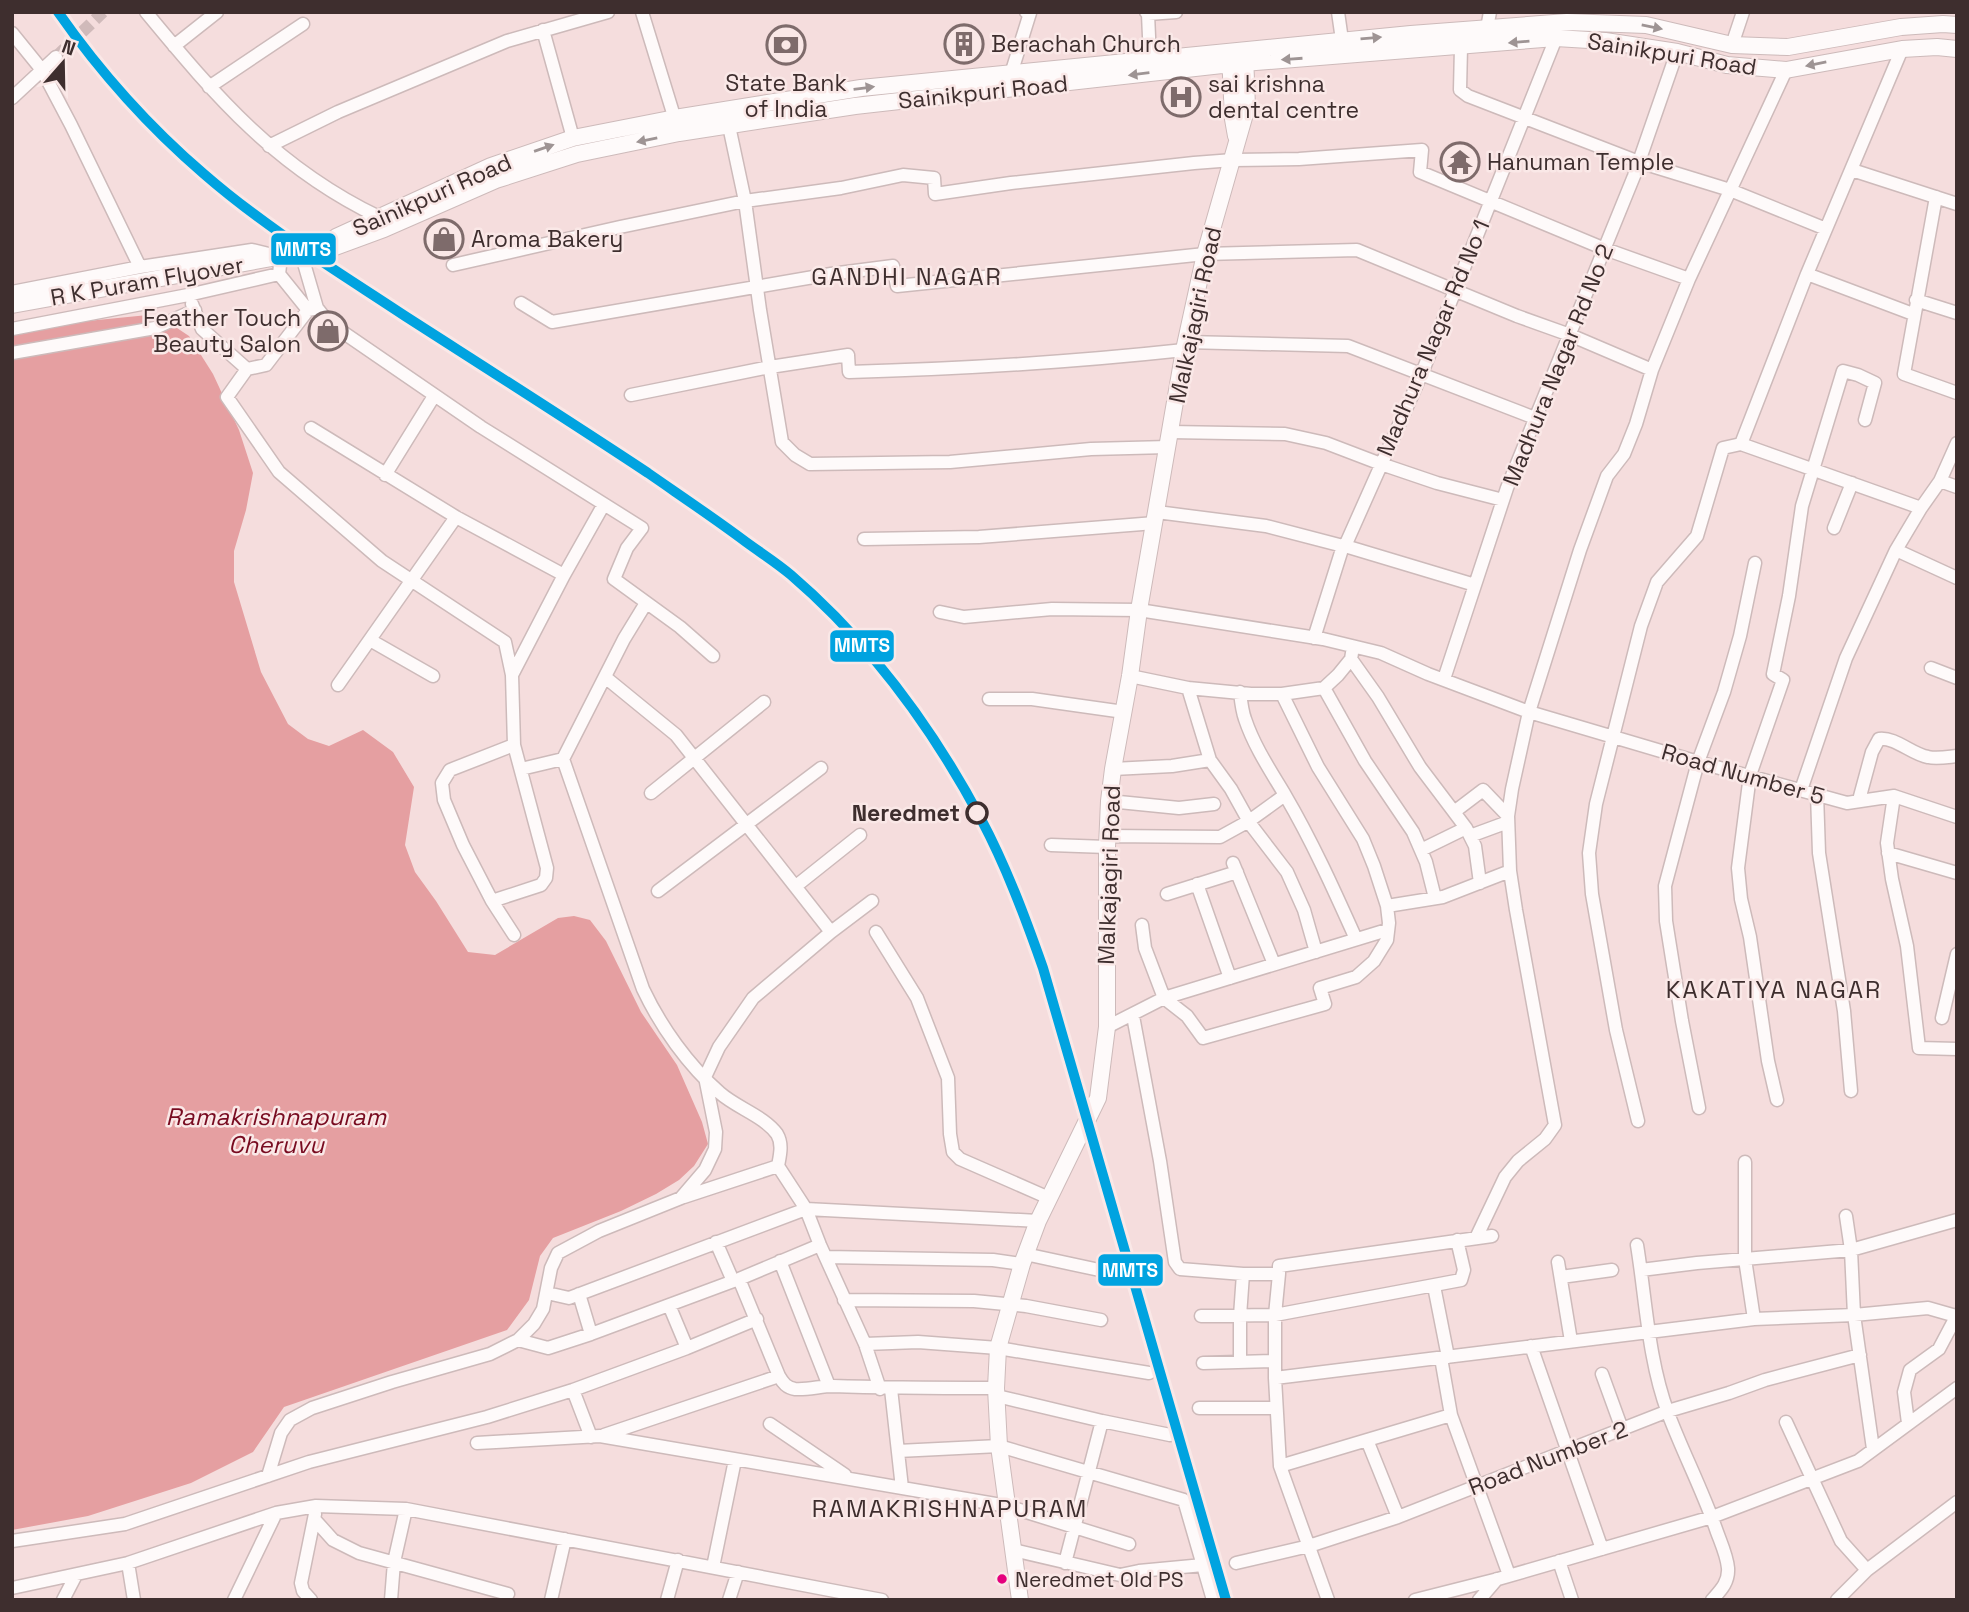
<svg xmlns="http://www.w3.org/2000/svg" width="1969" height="1612" font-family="'Space Grotesk',sans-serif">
  <rect width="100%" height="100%" fill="#f5dddd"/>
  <!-- water -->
  <path fill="#e59fa1" d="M148 315 171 324 189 336 213 374 239 430 253 473 246 510 234 551V582L261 672 288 724 308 739 329 746 363 730 393 752 414 787 405 845 415 872 436 901 468 952 495 955 558 918 574 916 590 920 606 941 641 1012 677 1065 702 1122 708 1144 694 1166 679 1180 656 1194 621 1211 553 1238 540 1256 529 1300 507 1330 284 1407 253 1452 191 1483 88 1516 12 1530V333L67 323Z"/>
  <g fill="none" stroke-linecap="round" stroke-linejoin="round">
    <!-- minor-tunnel -->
    <path stroke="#d0baba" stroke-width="12" stroke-dasharray="12 6" stroke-linecap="butt" d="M56 57 103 12"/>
    <!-- minor casing -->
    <g stroke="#cdbaba" stroke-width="15">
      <path id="minor" d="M146 12C217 98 277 168 379 217
        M642 12 677 126
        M1146 12 1148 14 1176 12
        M1338 12 1342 40
        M1148 14 1150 59
        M1487 28 1490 12
        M543 30 573 138
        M12 33 42 70 71 125 140 267
        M1732 45 1743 12
        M174 46 217 12
        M1461 47 1460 90 1468 96 1639 162 1730 190 1826 229
        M1011 74 1030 13 1026 12
        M209 87 303 24
        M12 98 56 57
        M729 126 745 201 760 310 782 442 795 455 810 464 950 462 1091 449 1168 447
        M269 146 338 112 507 41 608 12
        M1852 170 1957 204
        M1936 197 1904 374 1957 393
        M301 253 317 308 328 322 481 427 642 528 627 548 614 579 680 627 713 656
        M453 265 620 227 745 201 841 188 903 175 934 178 935 194 1011 183 1194 163 1233 160 1299 159 1422 150 1420 172 1605 249 1689 279 1786 70
        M1807 274 1913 314
        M12 292 140 267 252 250 281 257 279 274 308 310 313 309
        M1916 300 1957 313
        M521 303 552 322 831 274 893 266 897 286 1205 254 1357 250 1517 316 1570 335 1652 370 1689 279
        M192 304 202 329 247 369
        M308 310 266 365 247 369 227 397 279 472 382 561 505 642 512 675 514 745 547 868 546 878 541 885 492 901
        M12 329 188 295 279 274
        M1186 342 1348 346 1535 418
        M12 353 155 328 195 310
        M631 395 770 367 848 355 849 372C961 369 1073 362 1184 350
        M311 428 456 517 564 575
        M1170 432 1285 434 1326 443 1381 464 1437 483 1503 500
        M385 475 434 396
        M1940 481 1957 487
        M1921 508 1940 481 1957 443
        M1157 512 1266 526 1343 546
        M1834 528 1852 483
        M864 539 979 537 1155 523
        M1345 546 1475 585
        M1896 550 1957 578
        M646 603 624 639 563 759 643 989C661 1027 688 1065 720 1093 737 1108 764 1116 777 1134 783 1144 780 1155 778 1166
        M940 612 964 617 1052 609 1139 610 1323 639 1381 653 1428 674 1529 712 1698 762 1847 803 1894 796 1957 817
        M1314 638 1343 546H1345L1422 373 1556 38
        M370 640 433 676
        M1353 647 1351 659 1338 675 1324 688 1282 694 1318 767 1363 839 1374 866 1387 906 1443 897 1510 871
        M1351 659 1378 697 1420 767 1454 812 1483 790 1508 816
        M1931 668 1957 678
        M512 675 564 575 604 504
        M1130 676 1188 688 1210 760 1231 789 1251 825 1287 872 1304 910 1316 952
        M605 677 676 735 831 932
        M1444 679 1507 488 1634 176 1677 52
        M338 685 456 517
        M1188 688 1251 694H1282
        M1324 688 1365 761 1413 832 1426 862 1435 898
        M1240 692C1241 701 1242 711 1245 719 1254 746 1270 770 1285 795 1312 841 1334 890 1356 939
        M989 699H1032L1124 712
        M514 745 450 770 442 783 444 800 463 845 492 901 514 935
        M521 769 563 759
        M1113 769 1172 766 1210 760
        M1801 790 1846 658 1896 550 1921 508 1741 444 1807 274 1902 49
        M651 793 764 702
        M1817 794 1819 853 1844 1011 1851 1091
        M1894 796 1887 843 1892 879 1907 946 1919 1048 1957 1049
        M1859 800 1872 752 1879 739C1896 737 1911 754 1928 757 1937 759 1947 757 1957 756
        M1109 801 1179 808 1214 804
        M1466 828 1475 846 1480 883
        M1107 836 1220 837 1249 821 1285 795
        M1470 836 1508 822
        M1051 845 1107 847
        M1421 850 1466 828 1454 812
        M1888 853 1957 873
        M1233 863 1274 964
        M1197 884 1230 978
        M796 886 860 835
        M658 891 821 768
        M1167 894 1237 872
        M1142 925 1145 948 1164 998 1387 930
        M876 932 917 998 948 1078 950 1134 953 1152 960 1159 1049 1198
        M1133 1016 1160 1161 1175 1262 1180 1269 1243 1274H1279L1275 1315V1378L1280 1466 1328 1600
        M1942 1018 1957 954
        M1107 1027 1164 998 1187 1016 1203 1038 1325 1004 1320 988 1356 977 1374 961 1387 940 1389 923 1387 906
        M1777 1100 1768 1061 1750 937 1741 899 1738 868 1750 775 1783 680 1773 674 1789 596 1802 506 1843 371 1858 375 1875 383 1865 420
        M1699 1108 1682 1021 1666 921 1665 886 1698 762 1724 692 1740 636 1755 563
        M1638 1121 1616 1030 1592 894 1589 853 1596 804 1641 626 1657 582 1697 536 1723 448 1741 444
        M1745 1162V1259L1754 1319
        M684 1197 778 1166 806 1209 820 1245 865 1344 880 1389
        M1846 1216 1851 1250 1854 1315 1873 1449
        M1476 1238 1505 1177 1518 1161 1545 1139 1555 1125 1516 910 1510 871 1508 816 1512 789 1529 712 1580 550 1607 476 1624 454 1636 424 1652 370
        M716 1242 733 1281
        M1637 1245C1646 1300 1648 1359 1668 1413 1683 1453 1703 1491 1717 1532 1721 1543 1727 1556 1728 1568 1729 1582 1721 1590 1712 1600
        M1025 1254 1104 1271
        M826 1257 993 1260 1022 1264
        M780 1261 829 1386
        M1558 1262 1571 1341
        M1641 1270 1697 1263 1851 1250 1957 1220
        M1279 1274V1266L1492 1236
        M1561 1277 1612 1270
        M739 1279 779 1376C783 1383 787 1388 795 1389 808 1390 821 1386 833 1386 888 1388 942 1388 996 1388
        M1434 1286 1448 1357
        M547 1293 569 1298 806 1209 1038 1221
        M579 1294 591 1334
        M844 1300 974 1301 1026 1306 1101 1320
        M669 1305 687 1348
        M1201 1316 1275 1315 1461 1280 1464 1270 1457 1240
        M518 1340 548 1348 591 1334 739 1279 820 1245
        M865 1344 918 1342 998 1348 1149 1373
        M1531 1346 1602 1549
        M1441 1358 1451 1415 1509 1575
        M1240 1362V1316L1243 1274
        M1203 1363 1275 1361
        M1602 1374 1622 1429
        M1275 1378 1754 1319 1854 1315 1928 1308 1956 1316
        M891 1389 902 1488
        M573 1390 591 1437
        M997 1396 1102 1421 1170 1435
        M1199 1408H1276
        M1786 1422 1841 1541 1867 1570
        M1908 1423 1904 1392 1910 1370 1939 1349 1957 1315
        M770 1424 845 1475
        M604 1435 779 1376
        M1367 1440 1398 1517
        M477 1443 600 1436 1007 1506 1129 1544
        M898 1451 999 1446 1184 1500 1213 1600
        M1280 1466 1451 1415
        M268 1476 281 1433 290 1420 312 1408 392 1382 490 1354 518 1340 534 1324 543 1309 551 1268 558 1253 599 1231 681 1198 705 1170 715 1149 716 1132 705 1077 719 1047 753 998 831 932 872 901
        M315 1520 333 1540 359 1553 508 1594
        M12 1541 125 1524 309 1462 487 1417 573 1390 687 1348 757 1319
        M1013 1550 1120 1575 1139 1571 1203 1565
        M1559 1561 1572 1600
        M128 1563 134 1600
        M1065 1563 1102 1421
        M1236 1563 1309 1546 1398 1517 1668 1411 1729 1393 1765 1380 1860 1355
        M713 1567 735 1460
        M12 1588 128 1563 276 1513 316 1506 406 1509 882 1600
        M63 1600 76 1575
        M234 1600 276 1513
        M311 1600 303 1591 301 1583 315 1514
        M391 1600 394 1562 406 1509
        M551 1600 565 1539
        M667 1600 678 1560
        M729 1600 738 1572
        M1415 1600 1498 1579 1712 1517 1858 1461 1957 1388
        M1479 1600 1497 1579
        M1837 1600 1867 1570 1957 1502"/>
    </g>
    <!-- major casing -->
    <g stroke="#cdbaba" stroke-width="18">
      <path id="major" d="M1230 54 1233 119 1236 136
        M336 237 491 166 573 138 675 118 861 88 1411 34 1567 22 1646 25 1732 45 1788 47 1901 27 1943 24 1957 25
        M12 305 316 250H327L384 229 496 180 577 154 679 133 855 106 1231 64 1556 38 1605 41 1677 52 1727 65 1786 70 1902 49 1937 47 1957 49
        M1020 1600 999 1446 996 1388 998 1348 1022 1264 1038 1221 1098 1098 1107 1027V847L1109 801 1113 769 1130 676 1139 610 1184 350 1205 254 1247 107 1245 54"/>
    </g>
    <!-- minor -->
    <use href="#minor" stroke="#fefafa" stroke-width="12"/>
    <!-- major -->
    <use href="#major" stroke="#fefafa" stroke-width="16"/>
    <!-- rail-1 casing -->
    <g stroke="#fae8e7" stroke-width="16">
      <path id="rail-1" d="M58 12C100 72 148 126 204 174 266 228 337 271 405 316 486 368 568 420 648 473 681 496 714 518 746 542 761 553 777 563 791 575 869 642 933 729 981 819 1006 866 1025 917 1043 968L1226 1600"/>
    </g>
    <!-- rail-1 -->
    <use href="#rail-1" stroke="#00a3e0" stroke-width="10"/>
  </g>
  <!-- one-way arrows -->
  <defs><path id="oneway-solid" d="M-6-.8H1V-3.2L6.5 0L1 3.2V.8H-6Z" transform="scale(1.75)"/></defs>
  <g fill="#9e9494">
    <use href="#oneway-solid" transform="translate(1652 27) rotate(11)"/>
    <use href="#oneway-solid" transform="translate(1371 38) rotate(-5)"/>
    <use href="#oneway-solid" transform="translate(1519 42) rotate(175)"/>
    <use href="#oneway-solid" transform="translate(1292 59) rotate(176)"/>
    <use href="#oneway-solid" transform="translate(1816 64) rotate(169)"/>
    <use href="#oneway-solid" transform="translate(1139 74) rotate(173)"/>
    <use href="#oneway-solid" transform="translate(864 88) rotate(-7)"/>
    <use href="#oneway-solid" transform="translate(647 140) rotate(168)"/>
    <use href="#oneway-solid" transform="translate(544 148) rotate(-19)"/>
  </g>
  <!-- icons -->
  <defs>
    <g id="building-ring" transform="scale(2.0125)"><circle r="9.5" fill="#fae8e7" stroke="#7e6b6b" stroke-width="1.5"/><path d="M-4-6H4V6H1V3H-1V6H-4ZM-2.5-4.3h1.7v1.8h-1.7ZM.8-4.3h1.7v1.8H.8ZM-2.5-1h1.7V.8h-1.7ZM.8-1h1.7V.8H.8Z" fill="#7e6b6b"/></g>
    <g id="bank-ring" transform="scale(2.0125)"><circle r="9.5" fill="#fae8e7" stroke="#7e6b6b" stroke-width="1.5"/><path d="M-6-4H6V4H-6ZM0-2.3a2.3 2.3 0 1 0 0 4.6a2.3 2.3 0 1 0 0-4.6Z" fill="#7e6b6b"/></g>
    <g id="hospital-ring" transform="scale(2.0125)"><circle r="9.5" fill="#fae8e7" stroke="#7e6b6b" stroke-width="1.5"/><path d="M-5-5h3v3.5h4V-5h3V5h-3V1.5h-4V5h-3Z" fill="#7e6b6b"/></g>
    <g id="temple-ring" transform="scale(2.0125)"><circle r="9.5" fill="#fae8e7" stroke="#7e6b6b" stroke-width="1.5"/><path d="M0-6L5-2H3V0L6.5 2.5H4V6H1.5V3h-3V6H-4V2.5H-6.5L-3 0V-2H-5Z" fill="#7e6b6b"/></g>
    <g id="shop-ring" transform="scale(2.0125)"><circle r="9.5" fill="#fae8e7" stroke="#7e6b6b" stroke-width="1.5"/><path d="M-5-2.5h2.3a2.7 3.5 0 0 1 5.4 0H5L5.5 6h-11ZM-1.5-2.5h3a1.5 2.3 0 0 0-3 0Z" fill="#7e6b6b"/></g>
  </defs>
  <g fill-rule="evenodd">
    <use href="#building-ring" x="964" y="44"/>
    <use href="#bank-ring" x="786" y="45"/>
    <use href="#hospital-ring" x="1181" y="97"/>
    <use href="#temple-ring" x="1460" y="162"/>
    <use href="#shop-ring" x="444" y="239"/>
    <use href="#shop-ring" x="328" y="331"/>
  </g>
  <!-- markers -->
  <circle fill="#fae8e7" stroke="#3e2e2e" stroke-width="3.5" cx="977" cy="813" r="10"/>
  <circle fill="#e5007d" stroke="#fae8e7" stroke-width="2.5" cx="1002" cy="1579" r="6"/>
  <g text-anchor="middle" stroke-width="5" stroke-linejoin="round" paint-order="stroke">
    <!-- bus labels -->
    <g font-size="21" fill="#3e2e2e" stroke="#fae8e7" text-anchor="start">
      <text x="1015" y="1587">Neredmet Old PS</text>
    </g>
    <!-- poi labels -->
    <g font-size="23" fill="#3e2e2e" stroke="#fae8e7" text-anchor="start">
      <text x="991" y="52">Berachah Church</text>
      <text x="786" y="91" text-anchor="middle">State Bank<tspan x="786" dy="26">of India</tspan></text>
      <text x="1208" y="92">sai krishna<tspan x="1208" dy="26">dental centre</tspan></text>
      <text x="1487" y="170">Hanuman Temple</text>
      <text x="471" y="247">Aroma Bakery</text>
      <text x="301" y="326" text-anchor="end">Feather Touch<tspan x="301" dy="26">Beauty Salon</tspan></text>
    </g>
    <!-- street labels -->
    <g font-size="23" fill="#3e2e2e" stroke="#fae8e7">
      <text transform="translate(1672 54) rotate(9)" y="8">Sainikpuri Road</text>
      <text transform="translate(983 92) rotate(-6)" y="8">Sainikpuri Road</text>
      <text transform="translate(432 195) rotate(-24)" y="8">Sainikpuri Road</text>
      <text transform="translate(147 281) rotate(-10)" y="8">R K Puram Flyover</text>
      <text transform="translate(1195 315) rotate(-78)" y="8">Malkajagiri Road</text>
      <text transform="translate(1433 338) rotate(-67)" y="8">Madhura Nagar Rd No 1</text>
      <text transform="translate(1558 365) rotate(-68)" y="8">Madhura Nagar Rd No 2</text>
      <text transform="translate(1743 774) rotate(16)" y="8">Road Number 5</text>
      <text transform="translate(1109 875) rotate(-88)" y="8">Malkajagiri Road</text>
      <text transform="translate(1548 1458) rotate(-21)" y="8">Road Number 2</text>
    </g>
    <!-- stop labels -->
    <g font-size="23" font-weight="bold" fill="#3e2e2e" stroke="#fae8e7" text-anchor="end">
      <text x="960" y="821">Neredmet</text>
    </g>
    <!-- neighbourhood labels -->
    <g font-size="24" letter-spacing="2" fill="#3e2e2e" stroke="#fae8e7">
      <text x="907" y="285">GANDHI NAGAR</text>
      <text x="1774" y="998">KAKATIYA NAGAR</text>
      <text x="950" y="1517">RAMAKRISHNAPURAM</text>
    </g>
    <!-- water labels -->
    <g font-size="24" font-style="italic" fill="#780b20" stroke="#fae8e7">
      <text x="276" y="1125">Ramakrishnapuram<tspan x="276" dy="28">Cheruvu</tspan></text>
    </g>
  </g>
  <g stroke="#fae8e7" stroke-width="2.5">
    <rect x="270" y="232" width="67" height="34" rx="7" fill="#00a3e0"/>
    <rect x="829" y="629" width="66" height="34" rx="7" fill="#00a3e0"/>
    <rect x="1097" y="1253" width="67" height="34" rx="7" fill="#00a3e0"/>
  </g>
  <g font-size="19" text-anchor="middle" font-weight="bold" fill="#fff">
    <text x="303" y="256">MMTS</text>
    <text x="862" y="652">MMTS</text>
    <text x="1130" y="1277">MMTS</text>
  </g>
  <!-- border -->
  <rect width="1969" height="1612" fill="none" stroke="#3e2e2e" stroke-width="28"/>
  <!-- north arrow -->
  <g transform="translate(63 63) rotate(20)" stroke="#fae8e7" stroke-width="5" paint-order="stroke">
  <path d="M0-5L12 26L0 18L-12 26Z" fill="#3e2e2e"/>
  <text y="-10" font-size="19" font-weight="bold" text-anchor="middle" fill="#3e2e2e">N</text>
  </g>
</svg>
